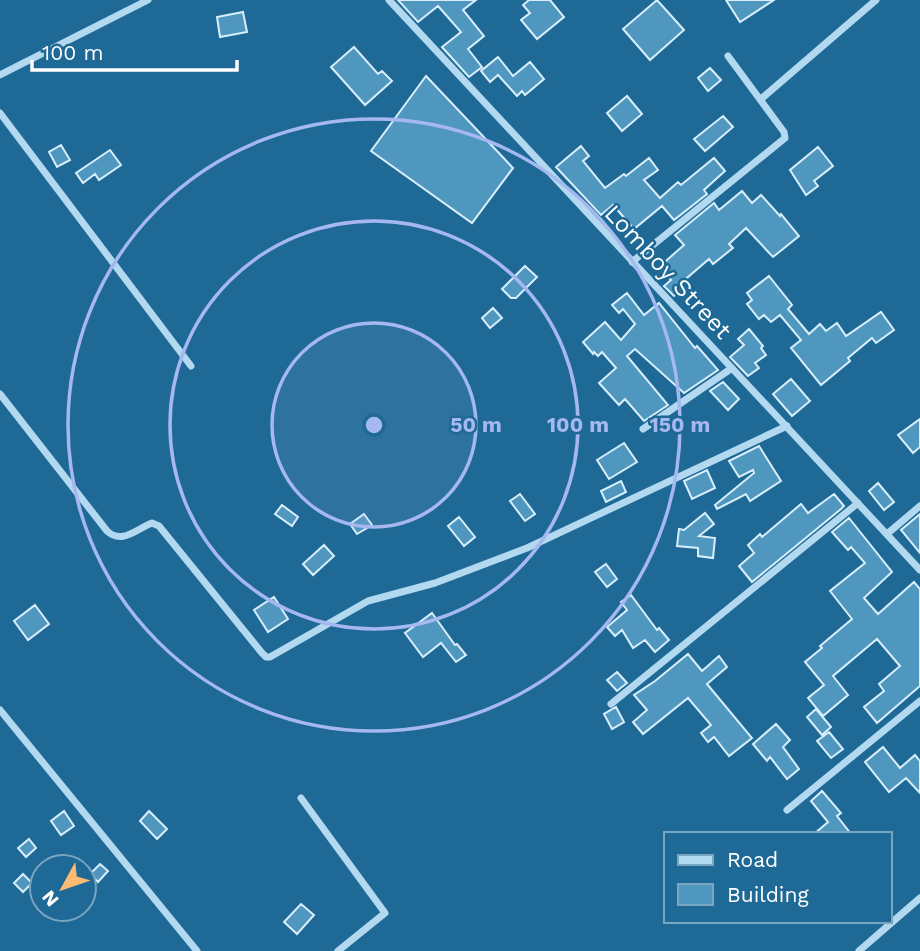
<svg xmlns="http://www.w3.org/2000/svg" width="920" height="951" font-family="'Work Sans',sans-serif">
  <rect width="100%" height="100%" fill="#1e6996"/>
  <!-- building -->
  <path fill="#4f97bf" stroke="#d8eefb" stroke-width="2" d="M398 0H476L463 10 484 36 468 49 482 67 469 77 442 47 461 32 438 6 418 22Z
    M529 0H550L564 17 537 39 521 20 530 13 523 5Z
    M657 0 684 30 650 60 623 29Z
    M726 0H774L740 22Z
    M243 12 247 32 220 37 217 17Z
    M354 47 378 74 382 71 392 81 365 105 331 67Z
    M498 57 513 76 530 62 544 79 525 95 522 91 517 96 498 75 490 82 481 71Z
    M710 68 721 80 708 91 698 78Z
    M426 76 513 168 472 223 371 151Z
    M627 96 642 114 622 131 607 113Z
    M723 116 733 127 705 151 694 139Z
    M61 145 70 160 57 167 49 152Z
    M581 146 589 156 583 161 605 188 624 174 626 176 649 158 658 170 644 180 660 198 678 182 681 185 714 158 725 171 704 190 707 194 674 220 662 206 634 229 613 205 601 215 556 167Z
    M818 147 833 166 814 181 818 186 806 195 790 170Z
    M110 150 121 165 99 180 95 174 83 183 76 173Z
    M742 191 752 203 761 195 780 216 781 214 799 236 773 257 746 228 729 244 733 248 713 264 709 259 680 284 683 288 674 296 664 286 671 280 659 267 684 245 675 235 714 203 719 210Z
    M525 266 537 277 516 298H511L502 289Z
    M769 276 792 305 788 309 809 334 820 324 826 331 837 323 846 336 881 312 894 330 876 343 872 338 848 358 850 361 821 385 791 348 801 340 780 315 771 322 764 315 759 319 747 304 752 300 747 293Z
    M627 293 644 315 659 303 695 348 697 346 718 370 684 393 635 349 627 356 668 405 644 421 625 399 619 405 599 383 616 368 602 352 598 356 594 352 593 354 583 342 605 322 621 340 635 324 623 309 619 313 612 305Z
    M493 308 502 318 490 328 482 318Z
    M749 329 763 346 761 348 766 355 755 363 759 368 748 376 730 357 744 345 738 339Z
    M791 379 810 401 792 416 773 394Z
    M723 382 739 399 728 410 710 391Z
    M920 419V447L913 453 898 435Z
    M624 443 637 462 609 479 597 460Z
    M759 446 781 481 750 501 746 494 717 509 715 505 754 473 753 470 739 477 729 461Z
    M707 470 715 488 692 499 684 481Z
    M621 481 626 492 606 502 601 491Z
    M878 483 894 502 884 510 869 491Z
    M520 494 535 514 525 521 510 501Z
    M834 494 844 506 841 509 752 582 739 566 754 553 748 545 760 534 762 537 801 504 808 513Z
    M282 505 298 517 292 526 275 514Z
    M705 513 714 524 699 536 715 538 713 558 698 556V548L677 546 679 529 684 530Z
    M364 514 372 525 357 534 350 524Z
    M920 514V553L901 530Z
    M459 517 475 537 464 546 448 526Z
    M849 518 892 572 864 598 878 614 914 582 920 589V686L877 723 864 707 884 691 879 684 900 666 877 639 833 676 848 695 823 716 808 698 824 685 805 662 822 648 820 646 852 619 830 591 865 563 851 547 848 550 832 532Z
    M324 545 334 556 313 575 303 564Z
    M606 564 617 579 607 587 595 572Z
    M631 595 657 630 659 628 669 640 655 652 645 640 633 648 622 630 615 636 607 627 627 610 621 602Z
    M274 597 288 619 268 632 254 610Z
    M35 605 49 624 28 640 14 621Z
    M432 613 455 645 457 644 466 655 456 662 441 643 423 657 405 633Z
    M688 654 702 671 719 656 727 667 707 684 752 738 729 756 714 737 708 742 701 733 711 725 688 698 643 734 633 722 647 710 634 695 655 681Z
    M617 672 627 683 617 691 607 680Z
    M616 707 624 722 612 729 604 714Z
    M816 709 831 727 822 735 807 717Z
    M776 724 790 740 783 747 799 769 787 779 770 757 767 761 753 744Z
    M829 732 843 749 831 758 817 741Z
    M883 747 900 768 915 755 920 761V793L906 778 889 792 865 762Z
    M822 791 841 813 837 816 851 834H814L828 822 811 801Z
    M64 811 74 826 61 835 51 821Z
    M149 811 167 829 157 839 140 821Z
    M29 839 36 848 26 857 18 848Z
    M100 864 108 871 98 882 90 874Z
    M23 874 32 883 23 892 14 883Z
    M301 904 314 915 297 934 284 922Z"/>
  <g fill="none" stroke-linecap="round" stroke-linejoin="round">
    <!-- street -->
    <path stroke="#b2d9ef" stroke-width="7" d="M389 0 920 570
      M0 75 148 0
      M761 99 876 0
      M0 113 191 366
      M632 262 785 138 784 132 728 56
      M0 394 107 531C122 545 136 529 152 523L159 526 262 653 266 657H270L368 601 435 583 527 548 787 426
      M643 429 732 368
      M887 534 920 506
      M611 704 858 503
      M0 710 197 951
      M301 798 385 913 338 951
      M787 810 920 701
      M859 951 920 898"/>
  </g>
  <!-- distance rings -->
  <circle cx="374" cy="425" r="102" fill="#a5b8ef" fill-opacity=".12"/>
  <g fill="none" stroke="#a5b8ef" stroke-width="3.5">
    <circle cx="374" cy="425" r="102"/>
    <circle cx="374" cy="425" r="204"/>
    <circle cx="374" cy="425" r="306"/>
  </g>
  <g text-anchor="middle" stroke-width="5" stroke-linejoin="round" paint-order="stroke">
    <!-- street labels -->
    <g font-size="24" fill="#fff" stroke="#1e6996">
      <text transform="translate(668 272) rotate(47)" y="8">Lomboy Street</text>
    </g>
  </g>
  <circle cx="374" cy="425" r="10" fill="#a5b8ef" stroke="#1e6996" stroke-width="3.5"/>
  <g font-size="21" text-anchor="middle" font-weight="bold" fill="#a5b8ef" stroke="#1e6996" stroke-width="5" stroke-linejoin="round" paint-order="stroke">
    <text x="476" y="432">50 m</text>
    <text x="578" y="432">100 m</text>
    <text x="680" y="432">150 m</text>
  </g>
  <!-- legend -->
  <rect x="664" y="832" width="228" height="91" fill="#1e6996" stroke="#78a5c0" stroke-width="2"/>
  <rect x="678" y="855" width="35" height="10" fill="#b2d9ef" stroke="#78a5c0" stroke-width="2"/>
  <text x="727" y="867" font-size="21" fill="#ffffff">Road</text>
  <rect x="678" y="884" width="35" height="21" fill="#4f97bf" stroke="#78a5c0" stroke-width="2"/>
  <text x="727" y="902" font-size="21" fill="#ffffff">Building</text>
  <!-- north arrow -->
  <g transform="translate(63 888) rotate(230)"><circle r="33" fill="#1e6996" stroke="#78a5c0" stroke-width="2"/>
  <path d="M0-5L12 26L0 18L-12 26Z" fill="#fdba72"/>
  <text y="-10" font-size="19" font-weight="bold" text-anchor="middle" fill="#ffffff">N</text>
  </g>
  <!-- scale -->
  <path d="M32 60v10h205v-10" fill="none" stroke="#ffffff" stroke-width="3.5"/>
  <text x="42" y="60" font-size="21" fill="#ffffff" stroke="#1e6996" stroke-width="5" paint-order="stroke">100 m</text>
</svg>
